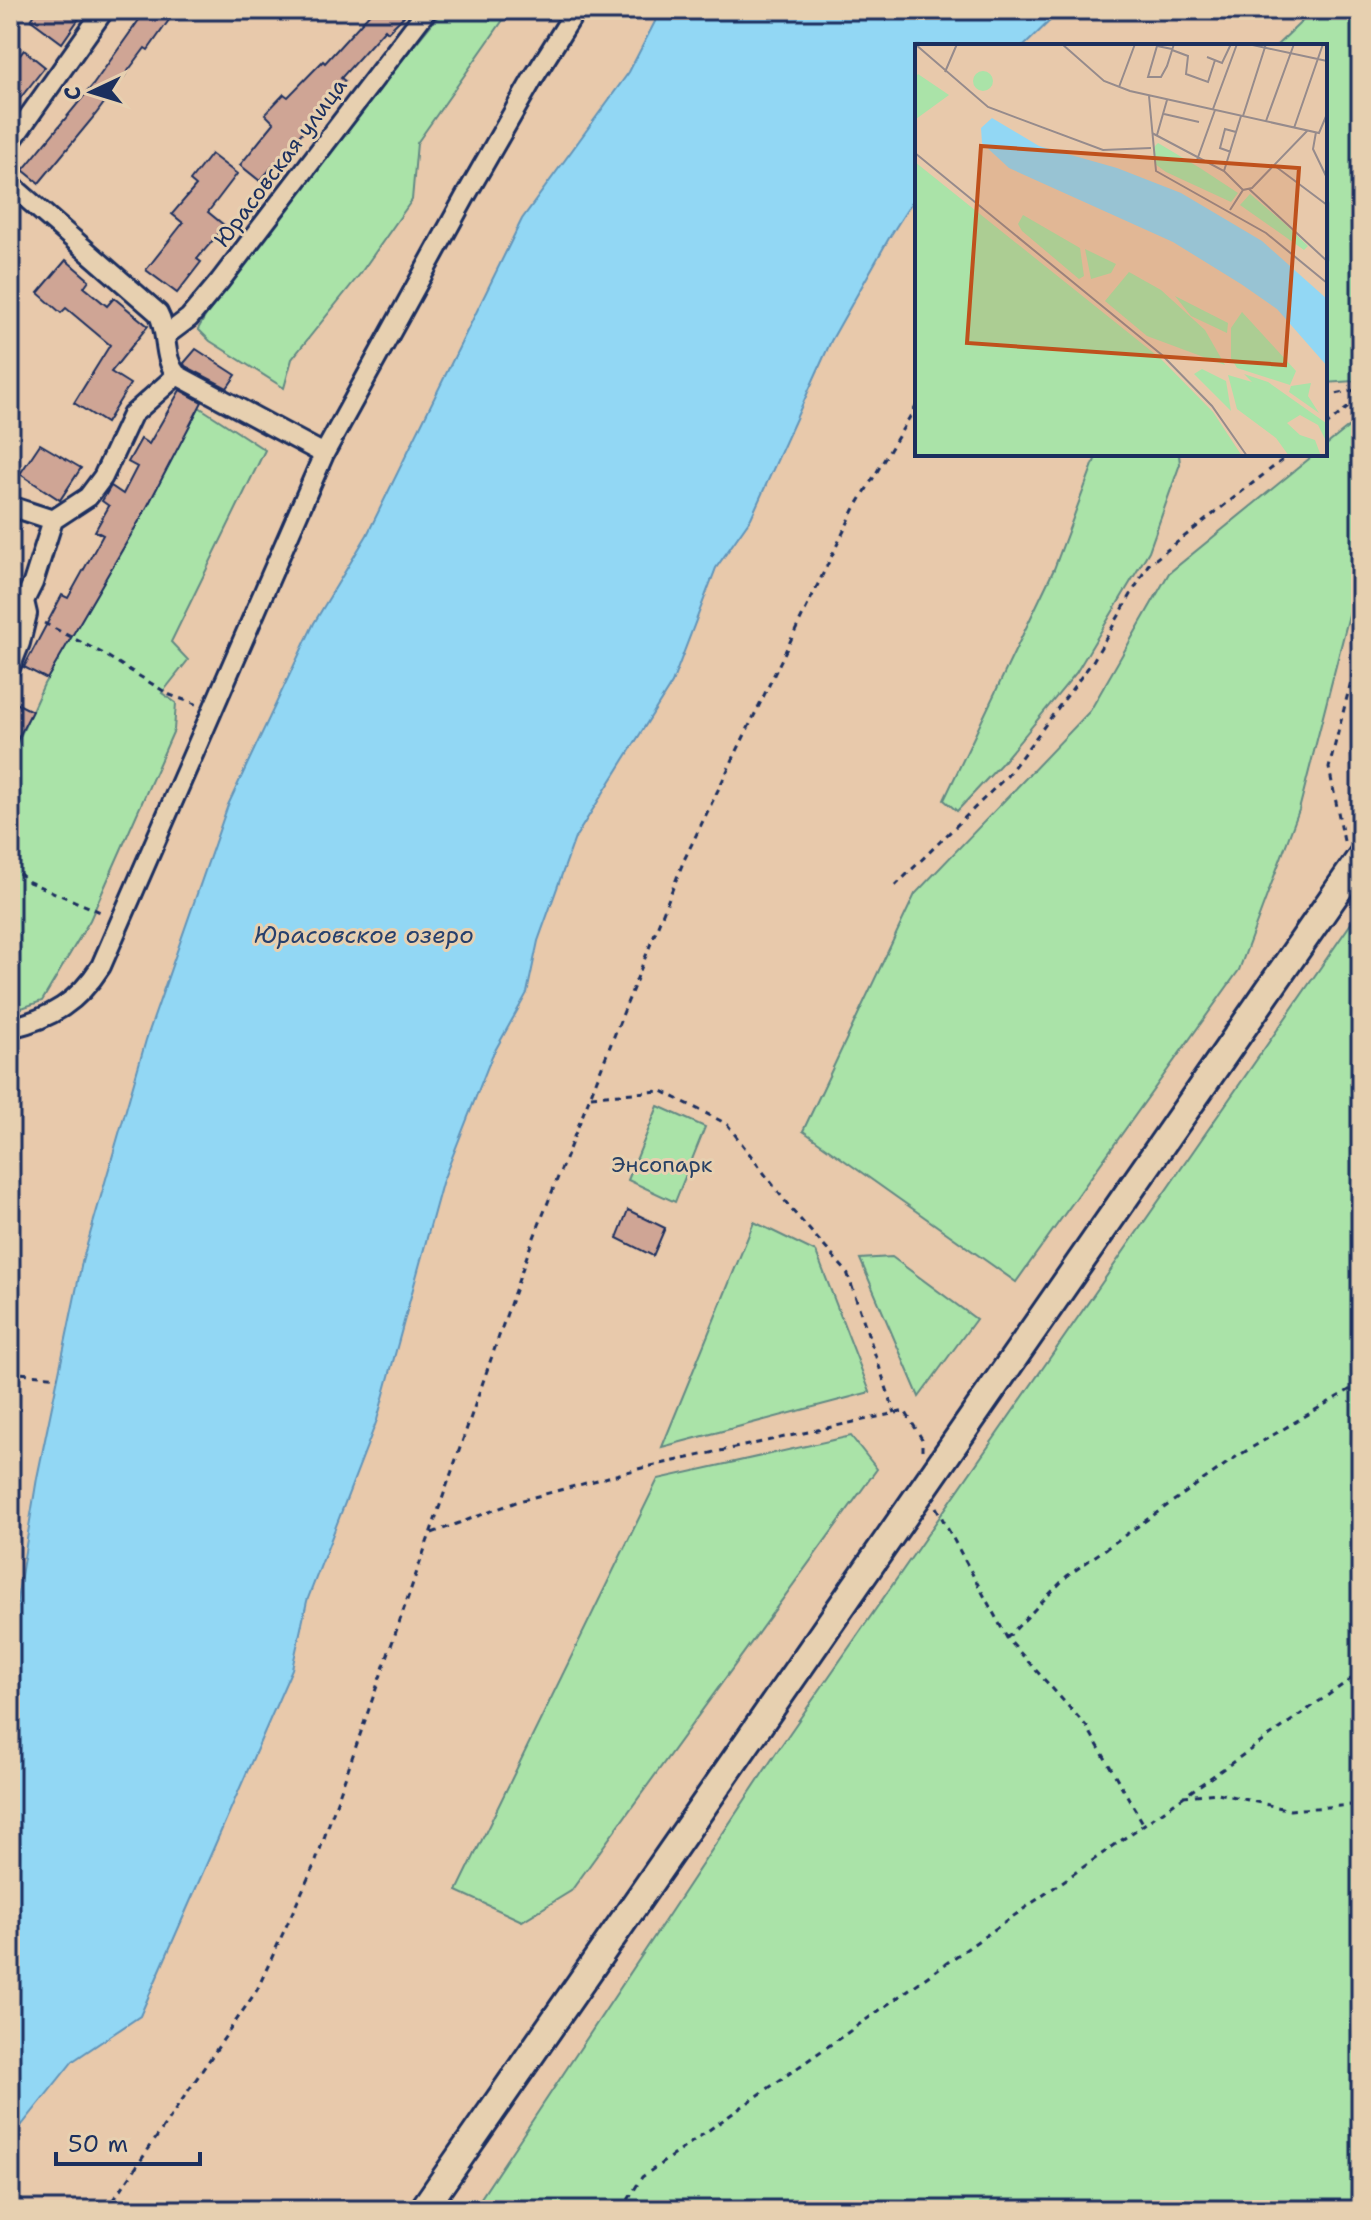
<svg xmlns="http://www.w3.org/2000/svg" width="1371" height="2220" font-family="'Shantell Sans',sans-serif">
  <rect width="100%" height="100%" fill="#e8c9ab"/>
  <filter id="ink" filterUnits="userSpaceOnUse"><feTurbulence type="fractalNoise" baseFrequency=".0125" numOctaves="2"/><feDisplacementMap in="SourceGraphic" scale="16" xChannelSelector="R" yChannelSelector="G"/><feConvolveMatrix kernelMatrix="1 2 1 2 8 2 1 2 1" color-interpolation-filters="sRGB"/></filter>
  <g filter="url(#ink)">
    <!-- green -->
    <path fill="#aae3a8" stroke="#628983" stroke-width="2" d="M443 10H510L417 143 412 200 360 274 292 359 284 388 210 341 198 329 205 317 389 76Z
      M1314 10H1361V375L1354 381 1325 383V46H1276Z
      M199 407 265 450 171 642 188 660 162 693 176 703 174 730 90 920 42 1001 10 1012V759L44 684 146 509Z
      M1361 417V568L1299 810 1239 970 1016 1282 803 1131 915 894 1090 711 1169 573 1315 454H1325V446Z
      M1097 454H1179L1180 464 1149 551 1076 673 1001 764 957 811 944 800 1054 569Z
      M1361 909V2210H473L778 1750Z
      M658 1106 705 1127 675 1202 628 1180Z
      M754 1222 816 1252 870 1392 662 1447Z
      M892 1257 976 1319 919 1397 860 1259Z
      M851 1436 877 1469 571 1891 522 1921 457 1891 658 1479Z"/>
    <!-- water -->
    <path fill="#92d7f4" stroke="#6294b8" stroke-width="2" d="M661 10H1061L1024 46H917V194L889 238 831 341 751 518 716 568 672 683 575 838 538 941 527 993 492 1056 442 1183 377 1420 307 1601 292 1669 140 2016 73 2061 10 2140V1643L37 1478 82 1262 146 1040 228 805 314 623 367 535 522 219 629 72Z"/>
    <!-- building -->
    <path fill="#cfa595" stroke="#1b2f5e" stroke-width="2" d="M38 10H69L80 17 62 43 31 20Z
      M146 10H176L148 50 145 48 96 114 39 183 23 170 93 85Z
      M373 10H410L388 32 385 29 341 78 345 81 310 117 313 120 260 181 240 165 274 123 265 114 284 94 288 97 323 61 325 63Z
      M24 50 45 67 10 111V67Z
      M211 154 237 174 208 212 225 226 197 259 201 262 177 293 146 270 183 223 172 214 196 186 190 181Z
      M66 260 89 280 84 287 107 306 114 298 148 326 111 372 130 384 106 423 74 403 110 345 66 308 61 313 38 293Z
      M196 349 236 375 227 388 185 366 184 363Z
      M180 390 202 402 146 509 47 679 24 667 62 595 68 598 103 535 95 531 109 506 102 501 111 486 123 494 137 467 128 462 141 439 149 444Z
      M40 444 81 468 60 500 20 474Z
      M10 700 32 711 10 754Z
      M628 1210 665 1228 653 1256 617 1238Z"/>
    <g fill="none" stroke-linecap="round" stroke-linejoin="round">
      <!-- street casing -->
      <g stroke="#1b2f5e" stroke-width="24">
        <path id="street" d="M10 143 104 10
          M10 184 158 313C169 333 162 358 177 375L324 454
          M165 336 189 318 220 281 427 10
          M10 506 53 520
          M10 668 20 643 27 614 24 601 33 583 53 520 88 497 103 477 132 415 177 375
          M10 1028C52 1018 78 1002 101 966L324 454 465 197 532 80 576 10"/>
      </g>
      <!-- secondary casing -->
      <g stroke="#1b2f5e" stroke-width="32">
        <path id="secondary" d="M423 2210 1361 857"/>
      </g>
      <!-- path -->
      <path stroke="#1b2f5e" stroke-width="3" stroke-dasharray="6 6" stroke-linecap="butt" d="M1325 396 1361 389
        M1325 426 1361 397
        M44 623 102 653 170 695 196 704
        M1344 841 1329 768 1361 642
        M10 865 29 882 103 913
        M895 886 1007 776 1093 661 1148 565 1290 454
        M591 1096 662 1091 727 1124 791 1209 847 1272 895 1413
        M10 1372 58 1377
        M936 1507 1007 1638 1087 1727 1143 1823
        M432 1533 519 1501 642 1468 905 1411 922 1439V1450
        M1007 1638 1067 1576 1236 1457 1361 1383
        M1183 1796 1218 1793 1290 1810 1351 1805 1361 1808
        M107 2210 257 1990 316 1861 529 1250 684 860 854 510 917 405
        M622 2210 642 2177 1361 1672"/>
      <!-- street -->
      <use href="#street" stroke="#e7d0b0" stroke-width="18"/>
      <!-- secondary -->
      <use href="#secondary" stroke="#e7d0b0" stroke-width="26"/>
    </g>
  </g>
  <g text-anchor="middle" stroke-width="6" stroke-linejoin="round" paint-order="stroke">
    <!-- street labels -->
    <g font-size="22" fill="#1b2f5e" stroke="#e7d0b0">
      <text transform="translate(280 162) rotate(-53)" y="8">Юрасовская улица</text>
    </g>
    <!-- park labels -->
    <g font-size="22" fill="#294165" stroke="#e7d0b0">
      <text x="662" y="1172">Энсопарк</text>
    </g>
    <!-- water labels -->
    <g font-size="24" font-style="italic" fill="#27406d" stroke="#e7d0b0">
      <text x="364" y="943">Юрасовское озеро</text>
    </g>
  </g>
  <!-- overview -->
  <g transform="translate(915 44)">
    <rect width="412" height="412" fill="#e8c9ab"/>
    <path d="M58 37a10 10 0 1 1 20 0a10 10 0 1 1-20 0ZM3 30 34 51 1 75 0 34ZM243 99 285 124 323 149 316 158 251 128 240 120 238 104ZM0 118 245 314 298 368 327 412H0ZM335 150 369 179 393 202 389 206 325 161ZM108 171 165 204 169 232 164 235 107 187 103 180ZM170 205 201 220 196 229 176 235ZM214 228 246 246 290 286 310 321 232 292 190 257ZM260 252 313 279 312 289 276 272ZM327 268 381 327 375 341 322 324 316 314V284ZM287 325 311 337 316 367 279 330ZM329 330 353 338 411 379 412 399 403 381 385 371 372 379 385 391 400 396 406 412H374L361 394 322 365 313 331 337 338ZM396 339 393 352 404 369 374 348 376 342Z" fill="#aae3a8"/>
    <path d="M77 74 124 102 202 124 266 149 347 197 412 255V322L362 265 326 240 258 198 94 124 67 99 66 84Z" fill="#92d7f4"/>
    <path fill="none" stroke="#968b8c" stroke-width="2" d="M0 0 73 63 188 106 236 104M147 0 189 37 215 47 404 89 412 70M333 0 412 17M257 5 242 2 233 33H246L252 22 259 0M257 6 273 12 271 30 293 38 300 16M292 13 307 19 316 0M30 28 42 0M204 43 220 0M234 52 241 127 351 189 412 239M298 65 322 0M249 70 284 78M328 72 351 0M351 77 379 0M379 84 408 0M401 88 398 105 412 134M237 89 309 127 328 146M242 91 252 56M316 108 305 104 310 85 321 88M0 109 247 311 297 362 332 412M282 116 300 66M360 122 412 161M309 127 326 72M334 145 412 217M315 166 328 146 337 144 392 87"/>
    <path fill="#bf511c" fill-opacity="0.15" stroke="#bf511c" stroke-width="4" d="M66 102 384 124 370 321 52 299Z"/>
    <rect width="412" height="412" fill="none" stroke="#1b2f5e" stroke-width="4"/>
  </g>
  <!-- margin -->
  <rect width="1371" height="2220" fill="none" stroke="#e7d0b0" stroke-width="40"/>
  <rect x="20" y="20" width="1331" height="2180" fill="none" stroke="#1b2f5e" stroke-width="3" filter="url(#ink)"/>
  <!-- north arrow -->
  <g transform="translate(92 92) rotate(266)" stroke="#e7d0b0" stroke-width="6" paint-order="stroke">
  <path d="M0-6L14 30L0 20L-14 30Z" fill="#1b2f5e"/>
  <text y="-12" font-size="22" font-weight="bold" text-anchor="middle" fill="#1b2f5e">С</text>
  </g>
  <!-- scale -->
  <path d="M56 2152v12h144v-12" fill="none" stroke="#1b2f5e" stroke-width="4"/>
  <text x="68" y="2152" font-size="24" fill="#1b2f5e" stroke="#e7d0b0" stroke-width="6" paint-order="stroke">50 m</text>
</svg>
